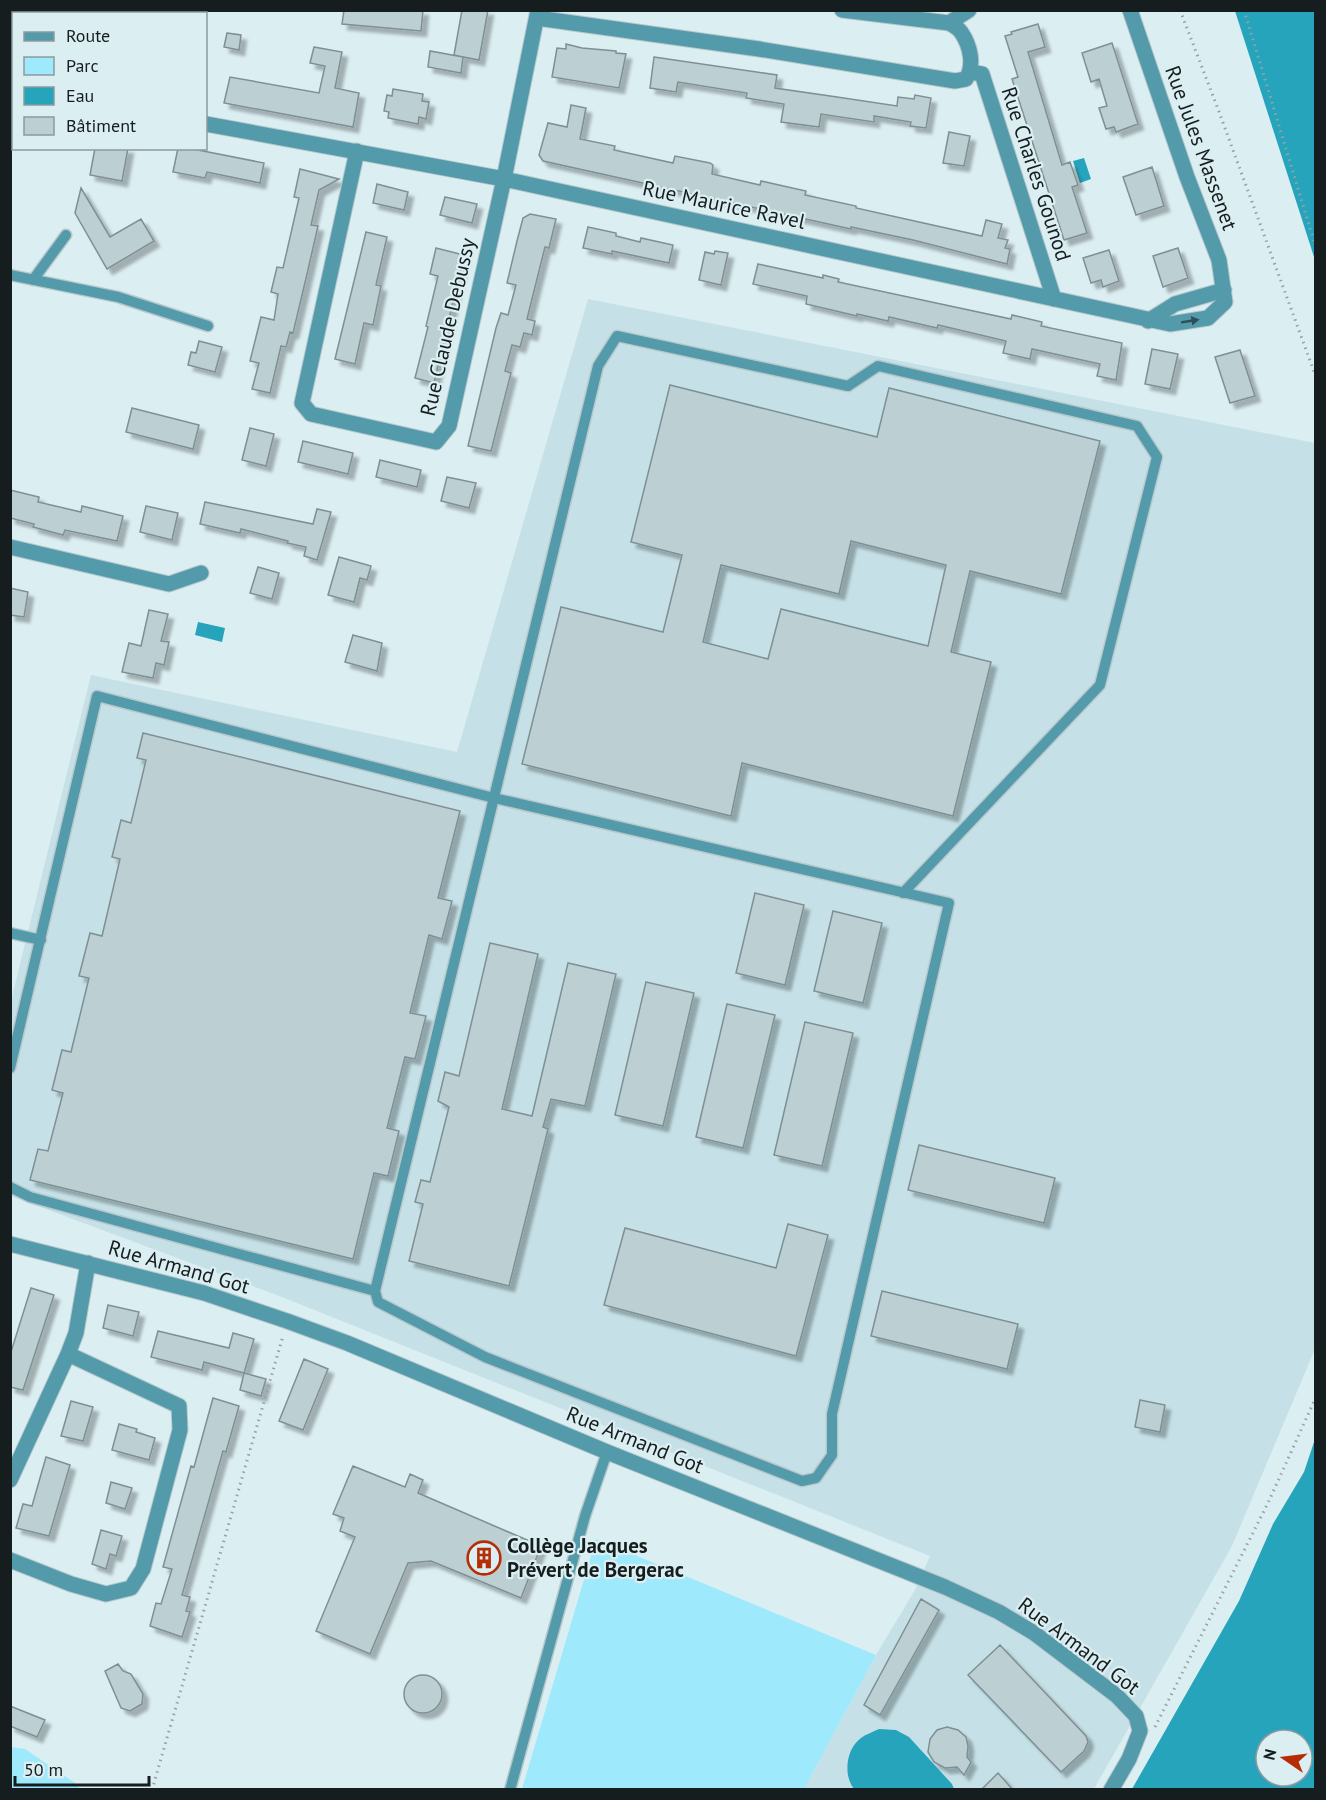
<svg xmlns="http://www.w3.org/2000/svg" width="1326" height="1800" font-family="'PT Sans',sans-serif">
  <defs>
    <filter id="shadow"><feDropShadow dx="5.5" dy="5.5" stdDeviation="1.5" flood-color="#0004"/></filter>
  </defs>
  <rect width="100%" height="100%" fill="#dbeef2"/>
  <!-- built -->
  <path fill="#c5e1e7" d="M588 299 1315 443V1349L1232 1546 1094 1789H804L876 1655 915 1590 930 1556 282 1297 11 1196V1001L91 675 457 752Z"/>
  <!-- green -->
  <path fill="#9ee9fb" d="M596 1539 876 1655 804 1789H522Z
    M10 1747 25 1749 75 1783 80 1789H11Z"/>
  <!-- water -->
  <path fill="#26a4bc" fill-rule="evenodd" d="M1235 11H1315V260Z
    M1084 158 1091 179 1080 183 1073 161Z
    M198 622 225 628 222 642 195 635Z
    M1315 1439V1789H1132L1239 1601 1273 1524 1304 1472ZM1266 1740H1302V1776H1266Z
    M879 1729 896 1730 909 1737 952 1784 954 1789H854C843 1775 846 1749 861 1738 866 1734 873 1732 879 1729Z"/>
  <!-- building -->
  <path fill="#bccfd3" stroke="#7f9094" stroke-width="1.5" fill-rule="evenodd" filter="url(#shadow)" d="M344 10H423L421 31 342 24Z
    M462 10H488L479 60 463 57 461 73 428 67 430 51 463 57 454 55Z
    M1038 24 1045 47 1028 52 1062 165 1070 162 1078 185 1072 187 1087 233 1064 240 1012 79 1018 77 1005 36 1012 34 1011 32Z
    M227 33 241 35 239 50 224 47Z
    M1112 43 1138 124 1116 132 1114 127 1106 129 1099 108 1107 106 1099 79 1091 82 1082 53Z
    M566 44 582 48 616 51V53L626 54 619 88 552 77 557 48 566 49Z
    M314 47 342 52 335 88 359 93 353 127 224 103 230 77 319 93 325 66 310 63Z
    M654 57 777 75 775 88 837 97 897 106 898 97 914 99 915 95 931 98 926 128 910 126 911 122 874 116V122L821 114 819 127 781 122 784 104 746 98 747 93 678 82 676 92 650 88Z
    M393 89 423 94 422 101 429 102 426 119 419 117 418 124 388 118 389 112 384 111 387 95 392 96Z
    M571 105 586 108 580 139 615 146 614 150 673 163 675 156 710 163 713 165 712 174 760 185 761 181 806 191 805 195 856 206V208L982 236 986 220 1002 224 998 238 1008 240 1005 248 1010 249 1007 264 913 240 851 227V229L543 161 539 155 548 123 567 127Z
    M949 132 970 136 964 166 943 163Z
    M95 148H128L122 181 90 175Z
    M178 148H188L264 163 260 183 207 172 205 178 173 172Z
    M1152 167 1164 206 1136 215 1123 177Z
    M300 169 339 179 319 190 311 225 318 226 307 274 293 333 290 332 286 347 281 346 270 393 252 389 259 363 250 361 261 317 274 320 278 294 271 292 277 267 283 268 299 198 294 197Z
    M377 184 408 192 404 210 373 203Z
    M81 188 110 237 141 219 154 241 107 269 75 213Z
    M445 197 477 204 472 223 440 215Z
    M530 214 556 219 549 248 545 247 527 319 535 321 532 335 524 333 520 347 512 345 505 371 511 373 491 451 468 446 496 328 501 313 508 315 516 285 507 283 517 241 523 218Z
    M588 227 616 233V236L640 242 641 238 673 245 669 263 612 251V254L583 248Z
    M366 232 387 237 376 285 381 286 373 325 364 323 355 364 335 359Z
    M436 248 464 255 434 383 415 378 428 327 426 326 438 276 430 274Z
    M1178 248 1188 278 1163 287 1153 256Z
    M1109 250 1119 281 1103 287 1101 280 1091 283 1083 258Z
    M715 251 728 253 721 285 699 280 705 252 714 254Z
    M758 264 823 278V275L839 279 838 282 1011 319 1012 315 1042 322 1041 326 1122 343 1116 380 1097 376 1100 364 1032 349 1030 359 1003 353 1006 341 938 325 937 328 889 317 888 321 857 314V316L806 304 807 296 753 284Z
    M199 341 222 347 215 372 188 365 191 352 196 353Z
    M1152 349 1178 354 1170 389 1145 384Z
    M1240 350 1255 396 1230 403 1215 357Z
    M670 385 877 437 889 388 1100 441 1061 594 970 571 951 652 991 662 953 816 742 763 731 816 522 764 561 607 663 632 682 555 631 542ZM851 541 946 565 928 646 781 609 768 659 703 642 721 565 839 594Z
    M132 408 199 425 193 449 126 432Z
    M250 428 274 434 266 466 242 460Z
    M303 441 353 453 348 474 298 462Z
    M380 460 421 470 417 487 376 477Z
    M447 477 476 483 469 508 441 501Z
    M10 490 39 497 38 502 81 512 82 506 123 516 117 541 65 530 63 535 33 527 34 524 10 518Z
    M205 502 313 524 317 509 331 512 317 560 304 556 306 547 287 543 288 541 241 529 240 533 200 524Z
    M146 506 178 513 172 540 140 532Z
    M339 557 371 566 367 580 360 578 354 602 328 595Z
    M258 567 279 573 272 599 250 593Z
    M10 588 28 592 24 617 10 615Z
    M149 610 168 614 161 641 169 642 164 665 156 663 153 678 122 672 129 643 141 646Z
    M353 635 382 643 377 671 345 662Z
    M143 733 460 811 438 898 452 901 442 939 429 935 410 1013 426 1016 415 1059 405 1057 387 1128 399 1131 388 1176 374 1173 353 1259 30 1180 38 1149 48 1151 63 1093 52 1090 62 1050 71 1052 89 978 79 976 90 933 102 936 120 859 112 857 121 820 131 823 146 760 137 758Z
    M755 893 804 905 785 985 736 973Z
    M833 911 882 923 863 1003 814 991Z
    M490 943 538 954 502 1109 532 1116 568 963 616 974 585 1106 551 1099 543 1127 548 1129 509 1286 409 1261 423 1204 415 1202 421 1180 430 1182 449 1107 438 1101 445 1072 459 1076Z
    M646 982 694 993 663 1126 615 1115Z
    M727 1004 775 1015 743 1148 696 1137Z
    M805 1022 853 1033 822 1166 774 1155Z
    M919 1145 1055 1178 1044 1223 908 1190Z
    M788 1224 828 1235 796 1356 604 1305 625 1228 776 1268Z
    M31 1288 54 1295 23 1390 10 1387V1355Z
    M882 1291 1018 1324 1007 1369 871 1336Z
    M108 1305 139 1312 133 1336 103 1328Z
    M158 1331 229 1348 233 1333 254 1339 244 1373 204 1362 202 1370 151 1357Z
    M304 1359 328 1369 303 1430 279 1421Z
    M244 1373 266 1379 261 1396 240 1390Z
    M213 1398 239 1406 226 1452 223 1451 182 1595 190 1597 186 1611 190 1612 182 1637 150 1626 156 1603 161 1604 172 1569 163 1567 191 1466 194 1467Z
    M1140 1400 1165 1405 1160 1432 1135 1427Z
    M71 1401 93 1407 83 1441 61 1436Z
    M119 1424 137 1429 136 1432 155 1438 149 1460 112 1450Z
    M46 1457 70 1465 49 1536 16 1528 23 1504 32 1506Z
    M353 1466 405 1487 410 1474 423 1480 418 1493 541 1546 521 1598 431 1561 408 1563 370 1654 316 1631 355 1537 340 1531 344 1518 333 1514Z
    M111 1482 132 1488 125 1509 106 1503Z
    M101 1530 122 1536 116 1556 110 1554 106 1569 92 1564Z
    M921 1599 939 1610 880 1715 864 1705Z
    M1000 1645 1086 1736 1088 1742 1084 1751 1061 1772 968 1675Z
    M118 1664 123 1671 131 1674 143 1694 142 1704 130 1711 121 1708 105 1671Z
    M404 1694a19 19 0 1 1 38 0a19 19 0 1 1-38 0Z
    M10 1706 45 1720 37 1737 10 1726Z
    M947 1727 958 1730 966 1737 968 1746 967 1757 971 1762 964 1775 957 1767 945 1768 934 1762 928 1752 930 1739 937 1730Z
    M998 1773 1013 1790H981Z"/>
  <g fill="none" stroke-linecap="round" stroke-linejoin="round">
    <!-- service casing -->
    <g stroke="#b8c8cc" stroke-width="13">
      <path id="service" d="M10 275 118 297 208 326
        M33 280 66 235
        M10 933 41 940
        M10 1068 97 696 494 798 949 903 832 1414V1455L816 1478 802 1481 485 1357 378 1302 375 1291 30 1197 10 1187
        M375 1291 598 366 617 336 848 386 878 366 1137 426 1157 457 1100 685 903 893
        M510 1790 585 1516 607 1452"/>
    </g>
    <!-- minor casing -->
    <g stroke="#b8c8cc" stroke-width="17">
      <path id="minor" d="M537 18 759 49 955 81 966 79C975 65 970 45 961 32 958 28 953 25 949 23L842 10
        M949 23 969 10
        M971 72 982 74 1054 299
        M10 88 14 89
        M206 124 504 179 1170 324 1208 318 1225 302 1219 260 1187 177 1130 10
        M357 151 302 403 311 414 436 442 449 426 504 179 538 10
        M1148 321 1175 304 1224 290
        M10 547 169 584 201 573
        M10 1244 204 1293 287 1321 347 1343 607 1452 945 1587 999 1612 1034 1633 1117 1696 1136 1716 1140 1731 1129 1759 1111 1790
        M10 1480 68 1354 76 1333 88 1263
        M10 1560 71 1584 106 1594 131 1588 143 1569 180 1430 179 1406 68 1354"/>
    </g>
    <!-- path -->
    <path stroke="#94a3a6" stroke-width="3" stroke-dasharray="1.5 4.5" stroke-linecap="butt" d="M1180 10 1218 109 1316 377
      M1244 10 1316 248
      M1155 1727 1268 1503 1316 1397
      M152 1790 283 1336"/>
    <!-- service -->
    <use href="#service" stroke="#539bab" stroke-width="10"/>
    <!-- minor -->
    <use href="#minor" stroke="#539bab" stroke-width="15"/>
  </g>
  <!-- one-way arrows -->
  <defs><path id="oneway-solid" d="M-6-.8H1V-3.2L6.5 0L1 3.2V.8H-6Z" transform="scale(1.5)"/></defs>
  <use fill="#2e4f56" href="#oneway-solid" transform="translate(1190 321) rotate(-9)"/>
  <!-- icons -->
  <defs>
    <g id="building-ring" transform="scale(1.725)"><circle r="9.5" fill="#dbeef2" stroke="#b62c05" stroke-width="1.5"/><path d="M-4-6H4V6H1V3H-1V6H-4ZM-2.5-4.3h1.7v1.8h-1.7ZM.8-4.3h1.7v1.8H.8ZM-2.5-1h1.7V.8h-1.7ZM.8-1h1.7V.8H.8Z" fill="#b62c05"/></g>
  </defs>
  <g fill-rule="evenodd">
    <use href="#building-ring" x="484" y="1558"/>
  </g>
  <g text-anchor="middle" stroke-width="4.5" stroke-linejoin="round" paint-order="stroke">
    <!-- street labels -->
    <g font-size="21" fill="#161d1e" stroke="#dbeef2">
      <text transform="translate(1201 148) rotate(70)" y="7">Rue Jules Massenet</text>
      <text transform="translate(1036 174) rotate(72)" y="7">Rue Charles Gounod</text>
      <text transform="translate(724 205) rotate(12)" y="7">Rue Maurice Ravel</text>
      <text transform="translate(448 327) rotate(-77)" y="7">Rue Claude Debussy</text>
      <text transform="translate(179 1267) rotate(16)" y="7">Rue Armand Got</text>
      <text transform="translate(635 1440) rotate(22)" y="7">Rue Armand Got</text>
      <text transform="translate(1079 1646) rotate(37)" y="7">Rue Armand Got</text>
    </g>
    <!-- poi labels -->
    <g font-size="21" font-weight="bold" fill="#161d1e" stroke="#dbeef2" text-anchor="start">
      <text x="507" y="1553">Collège Jacques<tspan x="507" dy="24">Prévert de Bergerac</tspan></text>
    </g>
  </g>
  <!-- border -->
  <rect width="1326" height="1800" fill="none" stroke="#161d1e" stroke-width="24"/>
  <!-- legend -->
  <rect x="12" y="12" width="195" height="138" fill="#dbeef2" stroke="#8c9a9d" stroke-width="1.5"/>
  <rect x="24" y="32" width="30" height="9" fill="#539bab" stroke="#8c9a9d" stroke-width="1.5"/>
  <text x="66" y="42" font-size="18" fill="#161d1e">Route</text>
  <rect x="24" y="57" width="30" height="18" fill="#9ee9fb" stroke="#8c9a9d" stroke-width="1.5"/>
  <text x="66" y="72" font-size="18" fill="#161d1e">Parc</text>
  <rect x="24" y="87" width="30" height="18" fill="#26a4bc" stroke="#8c9a9d" stroke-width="1.5"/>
  <text x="66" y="102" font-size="18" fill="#161d1e">Eau</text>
  <rect x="24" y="117" width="30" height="18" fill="#bccfd3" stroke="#8c9a9d" stroke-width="1.5"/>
  <text x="66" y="132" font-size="18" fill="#161d1e">Bâtiment</text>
  <!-- north arrow -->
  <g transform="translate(1284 1758) rotate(284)"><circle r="28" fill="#dbeef2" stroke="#8c9a9d" stroke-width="1.5"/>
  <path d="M0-4.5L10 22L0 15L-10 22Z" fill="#b62c05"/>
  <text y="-9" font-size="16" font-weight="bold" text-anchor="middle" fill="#161d1e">N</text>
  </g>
  <!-- scale -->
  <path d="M15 1776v9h134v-9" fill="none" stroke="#161d1e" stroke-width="3"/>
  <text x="24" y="1776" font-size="18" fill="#161d1e" stroke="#dbeef2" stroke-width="4.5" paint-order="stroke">50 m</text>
</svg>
